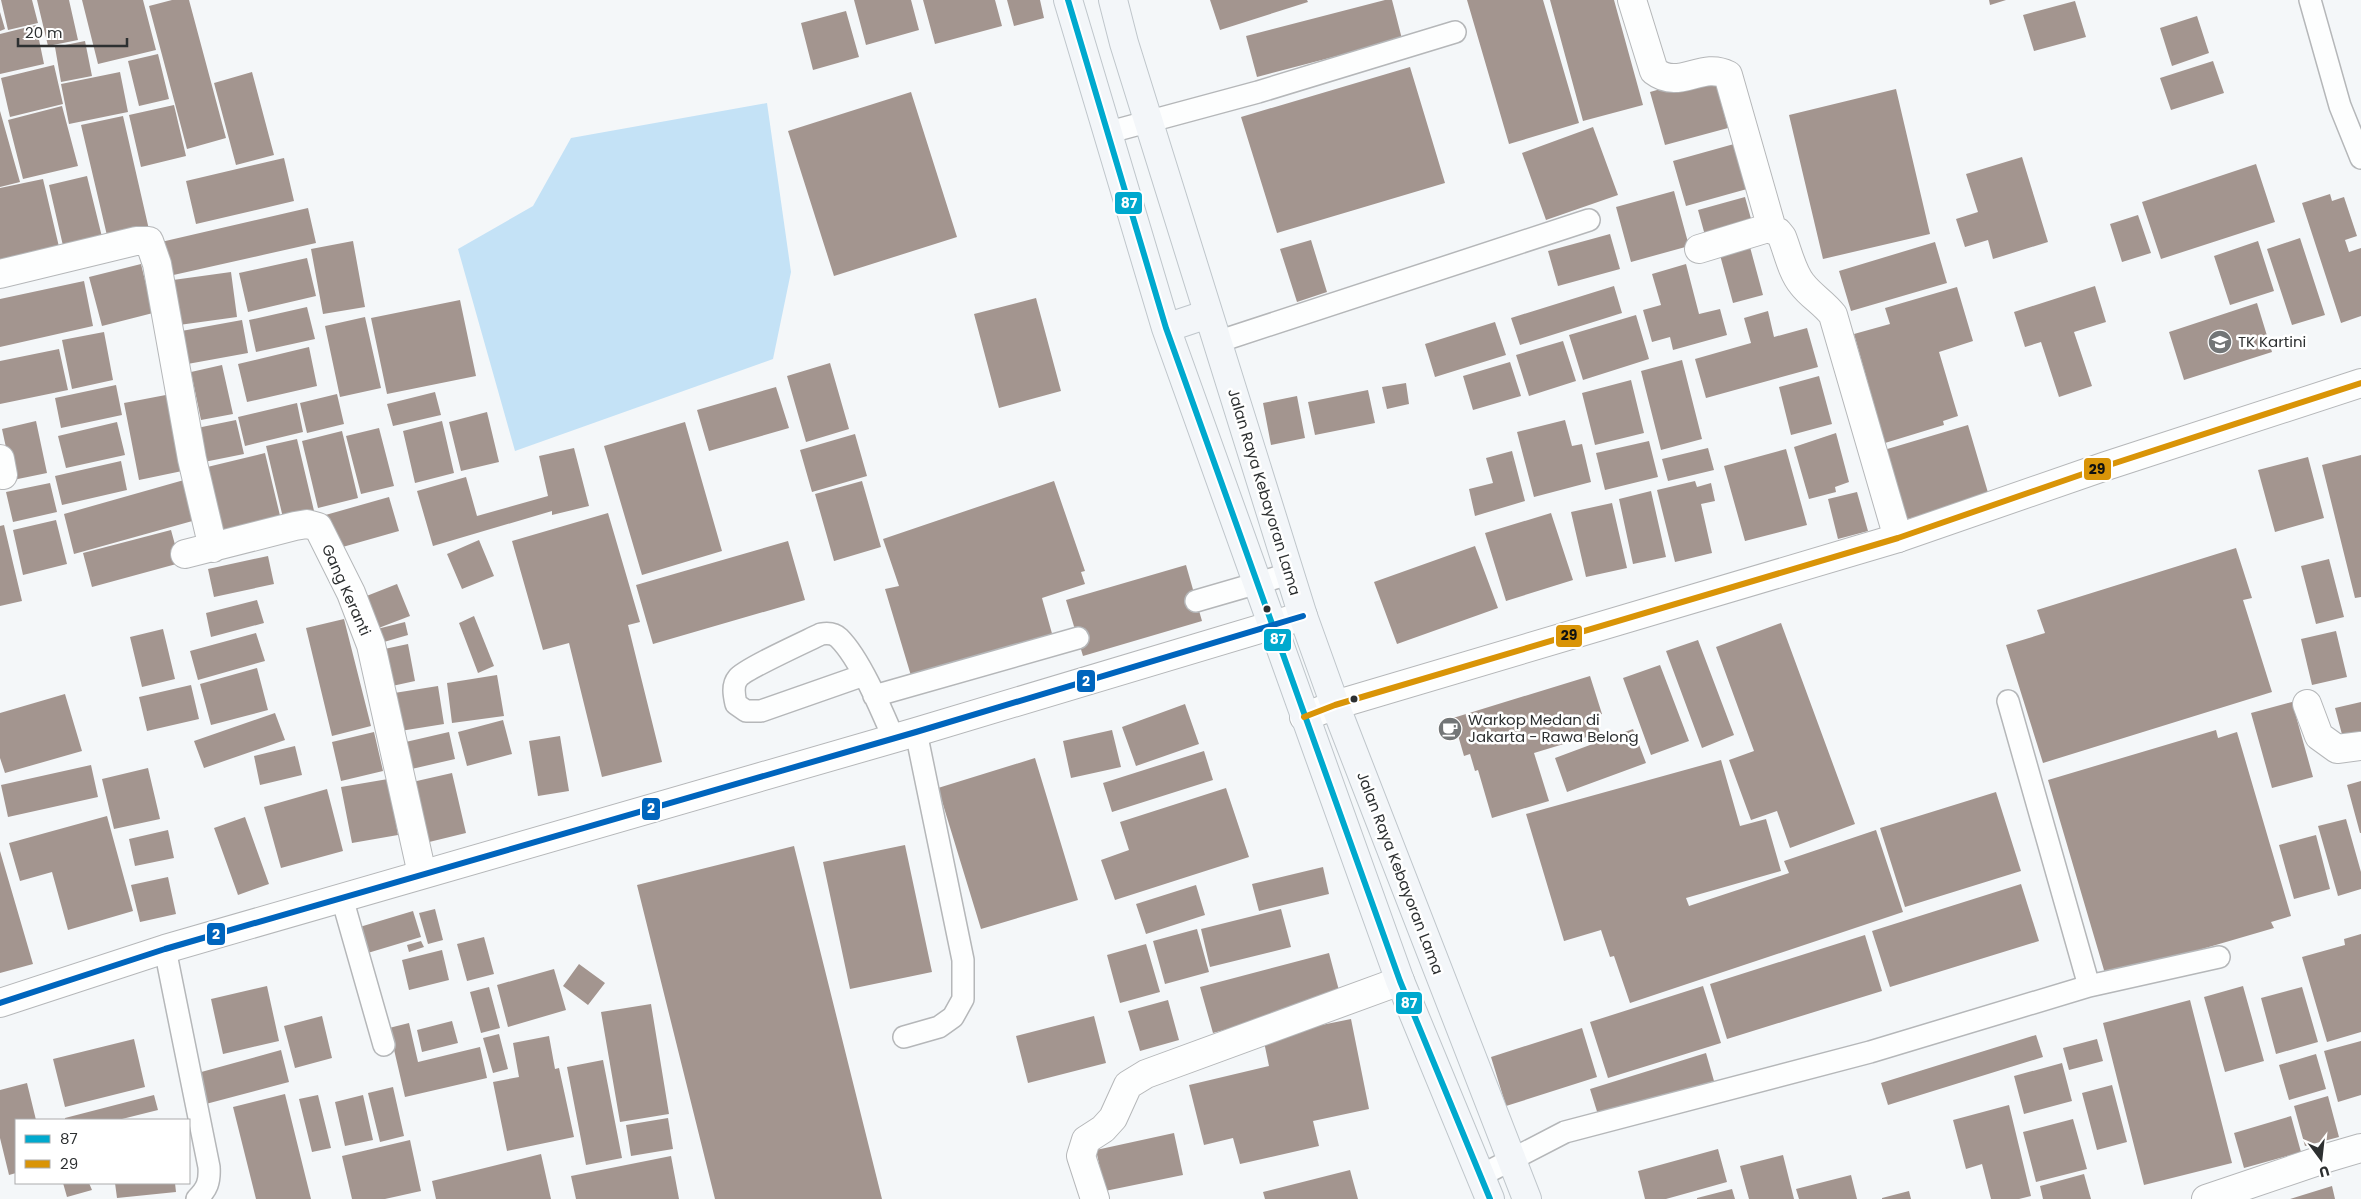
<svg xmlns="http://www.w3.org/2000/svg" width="2361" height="1199" font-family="Poppins,sans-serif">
  <rect width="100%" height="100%" fill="#f4f7f9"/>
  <!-- forest -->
  <path fill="#c4e2f6" d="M767 103 791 272 773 359 515 451 458 249 533 206 571 138Z"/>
  <!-- building -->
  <path fill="#a3958f" d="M1 0H32L38 23 8 30Z
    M37 0H69L78 40 48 46Z
    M82 0H143L156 50 98 64Z
    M172 0H189L226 138 187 149 149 6Z
    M854 0H911L919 30 866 45Z
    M923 0H995L1002 26 935 44Z
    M1007 0H1040L1044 18 1014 26Z
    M1210 0H1307L1308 2 1220 30Z
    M1385 0H1392L1402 39 1257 77 1246 36Z
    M1467 0H1543L1579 123 1509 144Z
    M1550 0H1614L1643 105 1583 121Z
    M1989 0H2006L1990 5Z
    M2075 1 2086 37 2034 51 2023 15Z
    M846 11 859 57 813 70 801 23Z
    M0 12 5 29 0 31Z
    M2197 16 2209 53 2172 66 2160 28Z
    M36 25 44 64 0 74V34Z
    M85 41 92 76 61 82 55 47Z
    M158 54 169 99 139 106 128 61Z
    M2213 61 2224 93 2171 110 2160 78Z
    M54 65 63 104 10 117 1 78Z
    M1410 67 1445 183 1277 233 1241 117Z
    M120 72 128 112 69 124 61 84Z
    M252 72 274 155 236 165 214 83Z
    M1713 74 1728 128 1665 145 1650 92Z
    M1896 89 1930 234 1823 259 1789 115Z
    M911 92 957 237 834 276 788 131Z
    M174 105 186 156 141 167 129 115Z
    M62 106 78 166 23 179 8 120Z
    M0 111 20 182 0 187Z
    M123 116 150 234 109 244 81 125Z
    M1593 127 1618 195 1546 220 1522 153Z
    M1734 144 1747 189 1686 206 1673 161Z
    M2022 157 2048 242 1993 259 1988 240 1965 247 1956 219 1978 212 1966 174Z
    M284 158 294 201 196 224 186 181Z
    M2256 164 2275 222 2161 259 2142 202Z
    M87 176 103 241 64 250 49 185Z
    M43 179 60 251 0 265V188Z
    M1674 191 1689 246 1631 262 1616 207Z
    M2330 194 2332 201 2344 197 2357 236 2345 240 2349 252 2361 248V316L2341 323 2302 203Z
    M1745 197 1753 226 1706 239 1698 210Z
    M308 208 316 243 169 276 161 242Z
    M2138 215 2151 253 2122 262 2110 224Z
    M1610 234 1620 269 1558 286 1548 251Z
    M2300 238 2325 315 2292 325 2267 249Z
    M1311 240 1327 292 1297 302 1280 249Z
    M353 241 365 307 323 314 311 249Z
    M2258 241 2274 291 2230 305 2214 256Z
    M1935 242 1947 283 1851 311 1839 271Z
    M1750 247 1763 295 1733 303 1720 255Z
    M307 258 316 296 248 312 239 273Z
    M141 264 153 313 102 326 89 277Z
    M1686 264 1699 314 1720 309 1727 335 1673 350 1670 337 1652 342 1643 310 1661 305 1652 274Z
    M231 272 237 317 179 325 173 280Z
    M84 281 93 326 0 347V299Z
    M1614 286 1622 313 1520 345 1511 318Z
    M2095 286 2106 322 2074 332 2092 386 2059 397 2041 342 2025 347 2014 312Z
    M1957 287 1973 341 1939 352 1958 416 1943 421 1944 425 1885 443 1854 334 1890 324 1885 308Z
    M1036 298 1061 391 999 408 974 314Z
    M460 300 476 376 387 394 371 318Z
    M2257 303 2272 352 2184 380 2169 332Z
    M307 307 315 339 256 352 249 320Z
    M1768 311 1774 337 1807 328 1818 367 1706 398 1695 359 1751 343 1744 318Z
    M1636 315 1649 359 1583 380 1569 335Z
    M365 317 381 388 340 397 325 326Z
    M242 320 248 353 182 365 176 332Z
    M1495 322 1506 355 1435 377 1425 344Z
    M104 332 113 380 72 389 62 340Z
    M1563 341 1576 381 1529 396 1516 355Z
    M309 347 317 386 247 402 238 364Z
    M59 349 68 390 0 404V361Z
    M1682 360 1702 439 1661 450 1641 371Z
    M1510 362 1521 396 1473 410 1463 376Z
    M830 363 849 429 806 442 787 376Z
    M222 365 233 414 201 420 191 372Z
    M1819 376 1832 424 1791 435 1779 387Z
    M1631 380 1644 433 1595 445 1582 393Z
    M1406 383 1409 404 1387 409 1382 387Z
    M116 385 122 415 61 428 55 398Z
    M776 387 789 428 709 451 697 410Z
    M1368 390 1375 423 1315 435 1308 402Z
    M435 392 441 415 393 426 387 404Z
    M171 394 187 470 139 480 124 403Z
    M337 394 344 424 307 433 300 403Z
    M1297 396 1305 438 1271 445 1263 403Z
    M297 403 303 432 245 446 238 417Z
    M487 412 499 462 461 471 449 422Z
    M236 420 244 454 204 462 197 428Z
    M1565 420 1572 446 1582 444 1591 482 1534 497 1517 432Z
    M36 421 47 473 13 480 2 429Z
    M442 421 454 473 415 483 403 431Z
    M117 422 125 455 66 468 58 436Z
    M685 422 722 551 642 575 604 446Z
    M1968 425 1989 496 1904 520 1884 450Z
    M379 428 394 486 361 494 346 436Z
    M342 431 358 498 318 508 302 441Z
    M1836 433 1849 482 1835 487 1836 492 1809 499 1794 447Z
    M855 434 867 476 812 492 800 450Z
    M297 439 315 515 284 522 266 446Z
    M1649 441 1658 477 1605 490 1596 453Z
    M574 448 589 506 552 515V511L433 546 417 491 466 477 477 516 548 496 539 456Z
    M1708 448 1714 470 1668 481 1662 459Z
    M1786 449 1807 525 1745 541 1724 466Z
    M1512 451 1525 501 1475 516 1469 489 1493 483 1486 458Z
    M265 453 283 528 217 543 199 469Z
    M2361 455V597L2355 598 2322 465Z
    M2308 457 2324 518 2275 532 2258 470Z
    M121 461 127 490 62 505 55 476Z
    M184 480 196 520 74 554 64 514Z
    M862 481 881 547 834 561 815 494Z
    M1054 481 1085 571 1081 572 1085 584 1042 598 1053 637 912 679 885 589 899 586 883 539Z
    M1695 481 1697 487 1711 483 1715 501 1701 504 1712 553 1675 562 1657 490Z
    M50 483 57 512 13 522 6 492Z
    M1651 491 1666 557 1633 564 1619 499Z
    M1857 492 1868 531 1838 539 1828 499Z
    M389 497 399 531 332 550 322 516Z
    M1612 503 1627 568 1586 577 1571 512Z
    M608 513 640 622 628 625 662 762 602 777 569 643 543 650 512 541Z
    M1551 513 1573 580 1506 601 1485 533Z
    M56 520 67 564 23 575 13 530Z
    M4 525 22 601 0 606V526Z
    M171 530 180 563 92 587 83 553Z
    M479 540 494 576 462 589 447 554Z
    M788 541 805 600 653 644 636 585Z
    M1475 546 1498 608 1397 644 1374 582Z
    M2236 548 2252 598 2243 600 2272 692 2043 763 2006 645 2045 633 2037 610Z
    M268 556 274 584 214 597 208 569Z
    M2329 559 2344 617 2316 624 2301 566Z
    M1186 565 1202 621 1083 656 1066 600Z
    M397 584 410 616 376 629 364 597Z
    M257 600 264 623 211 637 206 613Z
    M474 616 494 666 478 673 459 623Z
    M344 619 371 726 332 736 306 628Z
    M405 622 408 635 377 644 373 630Z
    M1781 623 1855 824 1790 848 1777 811 1751 820 1729 760 1754 751 1716 647Z
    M163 629 175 679 142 687 130 637Z
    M2336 631 2347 677 2312 685 2301 639Z
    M256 633 265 661 198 680 190 651Z
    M1698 640 1734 735 1702 748 1666 651Z
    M408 644 415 681 383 688 375 651Z
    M1660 665 1689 741 1651 755 1623 678Z
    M257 668 268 710 211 725 200 684Z
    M497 675 504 716 452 723 447 683Z
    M1590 676 1602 714 1595 716 1600 733 1534 753 1549 801 1492 818 1478 770 1475 771 1470 754 1464 756 1453 718Z
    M191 685 199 719 147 731 139 697Z
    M438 686 444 724 394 732 388 694Z
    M65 694 82 751 5 773 0 758V713Z
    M2292 702 2313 777 2272 788 2251 713Z
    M2361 702V737L2344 742 2335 708Z
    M1185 704 1199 744 1136 766 1122 727Z
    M275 713 285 740 204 768 194 741Z
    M503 720 512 754 467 766 458 732Z
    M1633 729 1646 763 1567 792 1555 758Z
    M1112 730 1121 767 1071 778 1063 741Z
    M2216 730 2218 738 2237 732 2291 916 2271 922 2274 928 2106 977 2048 780Z
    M374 732 383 771 341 781 332 742Z
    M449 732 455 759 403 771 397 744Z
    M560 736 569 791 538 796 529 741Z
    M295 746 302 775 260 785 254 756Z
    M1204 751 1213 780 1112 812 1103 783Z
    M1035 758 1078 900 981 929 938 788Z
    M1721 760 1740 826 1766 819 1781 871 1686 898 1689 906 1789 873 1784 861 1876 830 1903 912 1630 1003 1614 956 1610 957 1601 930 1564 941 1526 814Z
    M91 765 98 797 8 817 1 785Z
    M148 768 160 819 114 829 102 779Z
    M452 773 466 833 421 844 408 783Z
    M388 779 398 835 352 843 341 787Z
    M2361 781V833H2360L2347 785Z
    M1226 788 1249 857 1115 900 1101 860 1129 850 1120 822Z
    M327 789 343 851 281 868 264 807Z
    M1996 792 2021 871 1905 907 1880 828Z
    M107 816 133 911 68 930 52 872 20 881 9 843Z
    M245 817 269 884 238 895 214 828Z
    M2346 819 2361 872V889L2338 896 2318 826Z
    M168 830 174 858 135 866 129 839Z
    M2316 835 2330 889 2294 899 2279 845Z
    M905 845 932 972 850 989 823 862Z
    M794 846 882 1199H715L637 885Z
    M0 851 33 964 0 973Z
    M1323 867 1329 894 1259 911 1252 884Z
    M168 877 176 914 140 922 131 885Z
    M2021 884 2039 941 1890 987 1872 931Z
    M1196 885 1205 915 1146 934 1136 904Z
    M435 909 443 940 428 944 419 913Z
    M1281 909 1291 947 1210 967 1201 929Z
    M413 911 421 937 361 955 353 929Z
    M1197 929 1209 972 1165 984 1153 941Z
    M2361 934V1032L2327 1042 2302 957 2345 945 2344 939Z
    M1865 935 1882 991 1727 1039 1710 984Z
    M484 937 494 974 467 981 457 944Z
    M421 941 424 947 409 952 407 945Z
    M1146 944 1160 992 1120 1003 1107 955Z
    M442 950 449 980 409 990 402 960Z
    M1329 953 1341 998 1213 1033 1200 987Z
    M579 964 605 983 588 1005 563 986Z
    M554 969 566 1010 508 1027 497 985Z
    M267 986 279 1041 223 1054 211 999Z
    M1703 986 1721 1043 1608 1078 1590 1022Z
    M2243 986 2264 1061 2225 1072 2204 997Z
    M489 987 500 1028 481 1033 470 992Z
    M2302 987 2318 1042 2276 1054 2261 998Z
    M1168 1000 1179 1040 1140 1051 1128 1011Z
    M2190 1000 2232 1163 2144 1185 2103 1023Z
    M651 1004 669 1114 620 1122 601 1012Z
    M322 1016 332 1058 295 1068 284 1026Z
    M1094 1016 1106 1063 1028 1083 1016 1036Z
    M1351 1019 1369 1109 1313 1121 1319 1146 1240 1164 1233 1138 1204 1145 1189 1085 1269 1066 1263 1037Z
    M452 1021 458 1043 422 1052 417 1030Z
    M409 1023 418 1062 480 1047 487 1078 405 1097 389 1028Z
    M1582 1028 1597 1077 1506 1106 1491 1057Z
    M499 1034 508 1069 493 1073 483 1038Z
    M2036 1035 2043 1057 1888 1105 1881 1083Z
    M549 1036 555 1069 559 1068 574 1137 507 1151 493 1082 519 1077 513 1043Z
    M134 1039 145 1087 65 1107 53 1059Z
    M2097 1039 2103 1061 2069 1070 2063 1048Z
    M2361 1041V1095L2338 1102 2324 1051Z
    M281 1050 289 1082 202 1105 194 1074Z
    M1706 1053 1714 1081 1599 1118 1590 1089Z
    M2316 1054 2326 1089 2289 1100 2279 1065Z
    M603 1060 622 1158 586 1165 567 1067Z
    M2062 1063 2072 1101 2024 1114 2014 1076Z
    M27 1083 36 1120H16V1173L9 1175 0 1138V1090Z
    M2112 1085 2127 1142 2097 1150 2082 1093Z
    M393 1087 404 1136 380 1142 368 1093Z
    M285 1094 311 1199H256L233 1107Z
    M154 1095 158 1110 118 1120H65V1118Z
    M318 1095 331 1148 312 1152 299 1099Z
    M363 1095 373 1140 345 1146 335 1102Z
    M2328 1096 2339 1137 2305 1146 2294 1106Z
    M2009 1105 2031 1196 2019 1199H1991L1982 1164 1966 1169 1953 1120Z
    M2291 1116 2301 1152 2244 1168 2234 1133Z
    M668 1118 673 1149 631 1156 626 1125Z
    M2073 1119 2087 1169 2036 1182 2023 1132Z
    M1174 1133 1183 1175 1105 1191 1096 1150Z
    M410 1140 421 1191 385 1199H352L342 1156Z
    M1718 1149 1727 1182 1666 1199H1645L1638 1171Z
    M541 1154 551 1199H436L432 1181Z
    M1783 1155 1794 1199H1749L1740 1166Z
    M671 1156 679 1199H576L571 1176Z
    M1350 1170 1358 1199H1265L1263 1192Z
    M2084 1174 2091 1199H2043L2040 1186Z
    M1851 1175 1857 1199H1799L1796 1189Z
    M63 1183H89L92 1190 67 1197Z
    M115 1183H175L176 1192 117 1198Z
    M2332 1186 2335 1199H2290Z
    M1732 1189 1735 1199H1697V1198Z
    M1909 1191 1911 1199H1882V1198Z"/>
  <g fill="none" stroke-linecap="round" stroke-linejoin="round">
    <!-- service casing -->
    <g stroke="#b5b7b9" stroke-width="24">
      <path id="service" d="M2310 0 2340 106 2361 158
        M1106 133 1258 92 1455 32
        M1217 342 1589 220
        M1196 601 1289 574
        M864 675 761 711H746L736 704C734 695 732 685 738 678 745 669 807 641 821 634 827 633 834 633 839 638 860 659 881 709 893 737
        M874 696 1078 638
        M2008 701 2089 986
        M342 898 384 1045
        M165 949 209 1167C210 1182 207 1189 197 1199
        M904 1037 939 1027 953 1017 963 999V960L916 732
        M1480 1176 1565 1132 1870 1052 2089 986 2219 957"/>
    </g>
    <!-- minor casing -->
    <g stroke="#b5b7b9" stroke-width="30">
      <path id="minor" d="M1632 0 1654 71C1680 91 1701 61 1728 75L1772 229
        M1699 249 1768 228 1778 232 1782 237C1788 252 1792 272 1802 284 1811 296 1824 303 1833 315L1898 538
        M0 274 136 241H149L157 264 192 459 213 548
        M0 459 3 475
        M185 554 295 526 307 524 318 527 351 593 371 645 422 874
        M2307 704 2319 736 2337 749 2361 746
        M1095 1199 1081 1156 1086 1140 1103 1129 1113 1118 1128 1085 1146 1074 1400 981
        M2206 1199 2330 1157 2361 1148"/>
    </g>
    <!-- tertiary casing -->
    <g stroke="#b5b7b9" stroke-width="30">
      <path id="tertiary" d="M1304 717 1335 705 1898 538 2106 466 2361 383
        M0 1003 165 949 916 732 1303 616"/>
    </g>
    <!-- primary casing -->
    <g stroke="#bfc6cb" stroke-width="30">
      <path id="primary" d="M1068 0 1166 328 1400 981 1490 1199
        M1113 0 1124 43 1303 616 1335 705 1527 1199
        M1166 328 1208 314"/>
    </g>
    <!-- service -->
    <use href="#service" stroke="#fdfefe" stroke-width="21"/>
    <!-- minor -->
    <use href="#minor" stroke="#fdfefe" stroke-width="28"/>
    <!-- tertiary -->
    <use href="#tertiary" stroke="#fdfefe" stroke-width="28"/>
    <!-- primary -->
    <use href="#primary" stroke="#f3f6f9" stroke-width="28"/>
    <!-- bus-1 casing -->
    <g stroke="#fff" stroke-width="10">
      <path id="bus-1" d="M1068 0 1166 328 1400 981 1490 1199"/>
    </g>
    <!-- bus-2 casing -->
    <g stroke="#fff" stroke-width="10">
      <path id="bus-2" d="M1304 717 1335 705 1898 538 2106 466 2361 383"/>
    </g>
    <!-- bus-3 casing -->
    <g stroke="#fff" stroke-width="10">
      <path id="bus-3" d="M0 1003 165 949 916 732 1303 616"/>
    </g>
    <!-- bus-1 -->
    <use href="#bus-1" stroke="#00a9ce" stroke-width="6"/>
    <!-- bus-2 -->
    <use href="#bus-2" stroke="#d99407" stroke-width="6"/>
    <!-- bus-3 -->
    <use href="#bus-3" stroke="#0065bd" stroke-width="6"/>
  </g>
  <!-- icons -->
  <defs>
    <g id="school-disc" transform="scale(1.25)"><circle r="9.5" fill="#737677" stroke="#fff"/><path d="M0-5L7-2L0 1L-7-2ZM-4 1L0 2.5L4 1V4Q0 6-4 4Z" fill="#fff"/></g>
    <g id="cafe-disc" transform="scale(1.25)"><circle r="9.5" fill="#737677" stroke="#fff"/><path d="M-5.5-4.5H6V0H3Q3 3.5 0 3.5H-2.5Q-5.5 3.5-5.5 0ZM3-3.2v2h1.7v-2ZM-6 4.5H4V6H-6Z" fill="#fff"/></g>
  </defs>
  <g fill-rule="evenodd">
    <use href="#school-disc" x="2220" y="342"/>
    <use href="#cafe-disc" x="1450" y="729"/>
  </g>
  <!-- markers -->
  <g fill="#2d3031" stroke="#fff" stroke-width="2">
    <circle cx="1267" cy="609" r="4.5"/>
    <circle cx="1354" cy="699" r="4.5"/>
  </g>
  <g text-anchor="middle" stroke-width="5" stroke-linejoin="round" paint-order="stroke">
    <!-- poi labels -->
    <g font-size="15" fill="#2d3031" stroke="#fff" text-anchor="start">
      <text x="2238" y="347">TK Kartini</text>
      <text x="1468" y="725">Warkop Medan di<tspan x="1468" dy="17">Jakarta - Rawa Belong</tspan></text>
    </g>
    <!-- street labels -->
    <g font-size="15" fill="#2d3031" stroke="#fff">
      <text transform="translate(1264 492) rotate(73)" y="5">Jalan Raya Kebayoran Lama</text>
      <text transform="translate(346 590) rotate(66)" y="5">Gang Keranti</text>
      <text transform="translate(1400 873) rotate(69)" y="5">Jalan Raya Kebayoran Lama</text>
    </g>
  </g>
  <g stroke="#fff" stroke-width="2">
    <rect x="1114" y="191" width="29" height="24" rx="5" fill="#00a9ce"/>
    <rect x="2083" y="457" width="29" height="24" rx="5" fill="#d99407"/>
    <rect x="1555" y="624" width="28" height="24" rx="5" fill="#d99407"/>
    <rect x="1263" y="628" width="29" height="24" rx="5" fill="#00a9ce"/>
    <rect x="1076" y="669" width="20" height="24" rx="5" fill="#0065bd"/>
    <rect x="641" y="797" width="20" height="24" rx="5" fill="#0065bd"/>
    <rect x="206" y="922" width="20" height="24" rx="5" fill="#0065bd"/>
    <rect x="1395" y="991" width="28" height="24" rx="5" fill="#00a9ce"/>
  </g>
  <g font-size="14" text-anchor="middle" font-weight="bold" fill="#fff">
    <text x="1129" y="208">87</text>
    <text x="1278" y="644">87</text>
    <text x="1086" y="686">2</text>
    <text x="651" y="813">2</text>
    <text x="216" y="939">2</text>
    <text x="1409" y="1008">87</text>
  </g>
  <g font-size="14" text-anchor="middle" font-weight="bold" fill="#111">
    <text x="2097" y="474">29</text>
    <text x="1569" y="640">29</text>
  </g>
  <!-- legend -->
  <rect x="15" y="1119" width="175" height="65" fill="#ffffff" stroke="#abacad"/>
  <rect x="25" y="1135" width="25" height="8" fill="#00a9ce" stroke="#abacad"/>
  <text x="60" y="1144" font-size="15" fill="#2d3031">87</text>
  <rect x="25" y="1160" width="25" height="8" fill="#d99407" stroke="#abacad"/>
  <text x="60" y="1169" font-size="15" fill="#2d3031">29</text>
  <!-- north arrow -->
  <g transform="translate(2321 1159) rotate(165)" stroke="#ffffff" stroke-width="4" paint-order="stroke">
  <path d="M0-4L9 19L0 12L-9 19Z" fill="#2d3031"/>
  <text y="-8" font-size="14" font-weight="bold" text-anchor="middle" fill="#2d3031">U</text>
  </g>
  <!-- scale -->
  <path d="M18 38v8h109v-8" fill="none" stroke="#2d3031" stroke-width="2.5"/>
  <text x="25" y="38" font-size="15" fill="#2d3031" stroke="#ffffff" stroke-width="4" paint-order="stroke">20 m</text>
</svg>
